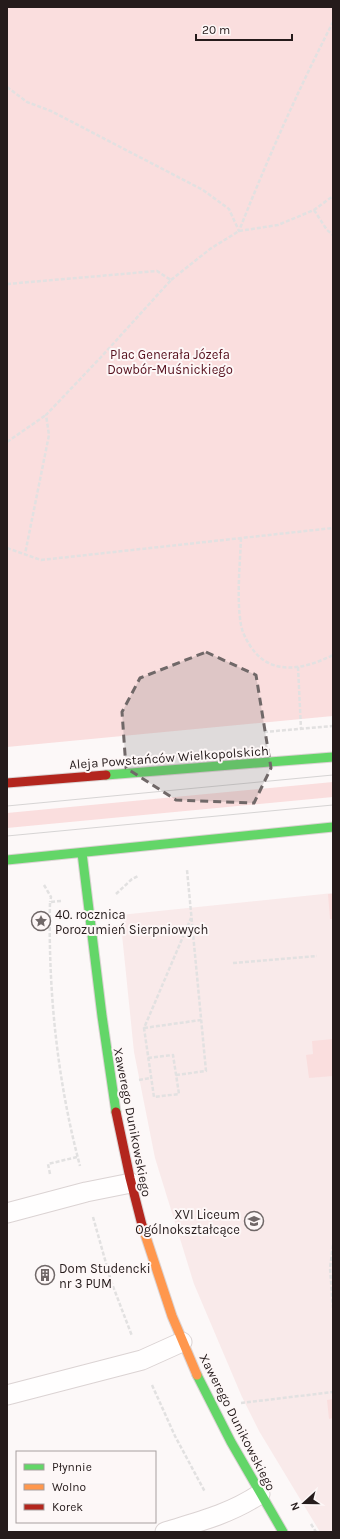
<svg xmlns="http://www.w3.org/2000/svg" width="340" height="1539" font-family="Karla,sans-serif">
  <rect width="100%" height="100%" fill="#fcf8f8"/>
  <!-- built -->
  <path fill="#f9eaea" d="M333 893V1532H320L259 1431 242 1397 194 1284 155 1158 134 1052 120 915Z"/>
  <!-- green -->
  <path fill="#fadede" d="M7 7H333V716L7 747Z
    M333 782V797L7 828V813Z
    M328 894H333V919H330Z
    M333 1039V1076L309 1078 306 1055 313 1054 312 1041Z
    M333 1399V1418L329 1419 327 1400Z"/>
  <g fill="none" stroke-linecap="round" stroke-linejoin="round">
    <!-- lane casing -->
    <g stroke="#dbd3d3" stroke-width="21">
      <path id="lane" d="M7 1213 86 1192 131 1183
        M7 1395 142 1360 182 1342
        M165 1532C198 1522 230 1514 260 1494"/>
    </g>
    <!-- fast casing -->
    <g stroke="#dbd3d3" stroke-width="11">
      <path id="fast" d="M106 775 333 757
        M82 853 102 1016 116 1112
        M7 860 333 827
        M197 1375 231 1442 283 1532"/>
    </g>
    <!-- slow casing -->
    <g stroke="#dbd3d3" stroke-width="11">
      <path id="slow" d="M142 1225 172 1316 197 1375"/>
    </g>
    <!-- jam casing -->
    <g stroke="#dbd3d3" stroke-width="11">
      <path id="jam" d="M7 783 106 775
        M116 1112 130 1178 142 1225"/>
    </g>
    <!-- path -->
    <path stroke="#e2e1e1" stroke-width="2.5" stroke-dasharray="4 2" stroke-linecap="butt" d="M7 87 27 102 51 111 203 190 229 209 239 231C267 160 298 90 333 22
      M314 210 327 230 333 235
      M171 280 210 249 239 231 278 225 314 210 333 196
      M7 284 157 271 171 280 102 356 46 415 49 435 25 554
      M7 442 46 415
      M241 538C240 564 237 592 240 618 241 630 245 638 251 647 271 677 305 669 333 655
      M7 548 41 560 333 528
      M298 667 301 729
      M264 732 333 726
      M44 885 51 897 50 902
      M116 894 132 879 138 876
      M61 901 50 902C48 990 57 1080 80 1166
      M233 963 317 956
      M144 1028 201 1020
      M148 1058 173 1055 179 1094 154 1097 144 1028 191 918
      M176 1075 206 1071 187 870
      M139 1080 151 1078
      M50 1174 48 1164 77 1157
      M93 1217 111 1281 132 1336
      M333 1245 330 1268 333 1308
      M152 1385 175 1436 205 1492
      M241 1403 333 1392
      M311 1524 316 1532"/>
    <!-- lane -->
    <use href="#lane" stroke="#fffefe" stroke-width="19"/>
    <!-- fast -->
    <use href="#fast" stroke="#63d668" stroke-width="9"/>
    <!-- slow -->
    <use href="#slow" stroke="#ff974d" stroke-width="9"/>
    <!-- jam -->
    <use href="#jam" stroke="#b3261e" stroke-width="9"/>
    <!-- tram -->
    <path stroke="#d6d4d4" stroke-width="1" d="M7 806 333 775
      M7 836 333 805"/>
  </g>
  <!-- marked area -->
  <path fill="#706868" fill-opacity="0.2" stroke="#706868" stroke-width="3" stroke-dasharray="8 5" stroke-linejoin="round" d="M206 652 256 675 271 768 254 803 176 800 126 768 122 712 140 678Z"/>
  <!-- icons -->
  <defs>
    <g id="sight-ring" transform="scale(1)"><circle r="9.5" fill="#fdf7f7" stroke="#706868" stroke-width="1.5"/><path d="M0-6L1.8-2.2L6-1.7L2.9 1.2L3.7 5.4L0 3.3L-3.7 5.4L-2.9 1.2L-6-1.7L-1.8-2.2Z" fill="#706868"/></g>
    <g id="school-ring" transform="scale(1)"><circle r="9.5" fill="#fdf7f7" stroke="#706868" stroke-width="1.5"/><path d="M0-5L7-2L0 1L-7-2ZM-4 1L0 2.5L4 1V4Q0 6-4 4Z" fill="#706868"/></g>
    <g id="building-ring" transform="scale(1)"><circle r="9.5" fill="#fdf7f7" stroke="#706868" stroke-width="1.5"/><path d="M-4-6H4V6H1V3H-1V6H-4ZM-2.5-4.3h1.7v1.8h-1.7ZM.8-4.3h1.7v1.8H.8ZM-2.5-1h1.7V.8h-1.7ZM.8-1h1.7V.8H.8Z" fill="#706868"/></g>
  </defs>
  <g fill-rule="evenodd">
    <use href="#sight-ring" x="41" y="921"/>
    <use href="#school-ring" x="254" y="1221"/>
    <use href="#building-ring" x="45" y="1275"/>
  </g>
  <g text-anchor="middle" stroke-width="4" stroke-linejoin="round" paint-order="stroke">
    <!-- park labels -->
    <g font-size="13" fill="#550f1c" stroke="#fdf7f7">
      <text x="170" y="359">Plac Generała Józefa<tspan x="170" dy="15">Dowbór-Muśnickiego</tspan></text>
    </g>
    <!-- street labels -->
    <g font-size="13" fill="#251b1b" stroke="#fdf7f7">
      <text transform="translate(169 757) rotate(-4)" y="5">Aleja Powstańców Wielkopolskich</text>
      <text transform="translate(133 1122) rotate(79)" y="5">Xawerego Dunikowskiego</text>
      <text transform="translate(238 1422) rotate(63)" y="5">Xawerego Dunikowskiego</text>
    </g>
    <!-- poi labels -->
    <g font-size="13" fill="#251b1b" stroke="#fdf7f7" text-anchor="start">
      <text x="55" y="919">40. rocznica<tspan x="55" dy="15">Porozumień Sierpniowych</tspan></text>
      <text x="240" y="1219" text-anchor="end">XVI Liceum<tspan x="240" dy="15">Ogólnokształcące</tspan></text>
      <text x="59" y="1273">Dom Studencki<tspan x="59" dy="15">nr 3 PUM</tspan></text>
    </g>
  </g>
  <!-- border -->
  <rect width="340" height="1539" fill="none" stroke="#251b1b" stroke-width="16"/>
  <!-- legend -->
  <rect x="16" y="1451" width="140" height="72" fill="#fdf7f7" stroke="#a79f9f"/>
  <rect x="24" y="1464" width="20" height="6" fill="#63d668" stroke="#a79f9f"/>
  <text x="52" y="1471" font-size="12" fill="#251b1b">Płynnie</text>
  <rect x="24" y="1484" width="20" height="6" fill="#ff974d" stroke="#a79f9f"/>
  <text x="52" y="1491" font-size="12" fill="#251b1b">Wolno</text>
  <rect x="24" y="1504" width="20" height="6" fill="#b3261e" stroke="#a79f9f"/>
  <text x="52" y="1511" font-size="12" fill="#251b1b">Korek</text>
  <!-- north arrow -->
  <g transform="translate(304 1503) rotate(249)" stroke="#fdf7f7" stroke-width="3" paint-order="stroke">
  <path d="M0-3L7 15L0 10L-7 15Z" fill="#251b1b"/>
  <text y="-6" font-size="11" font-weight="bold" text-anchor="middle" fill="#251b1b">N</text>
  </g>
  <!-- scale -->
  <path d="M196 34v6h96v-6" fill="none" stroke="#251b1b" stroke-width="2"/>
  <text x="202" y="34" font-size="12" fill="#251b1b" stroke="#fdf7f7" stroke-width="3" paint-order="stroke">20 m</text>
</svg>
